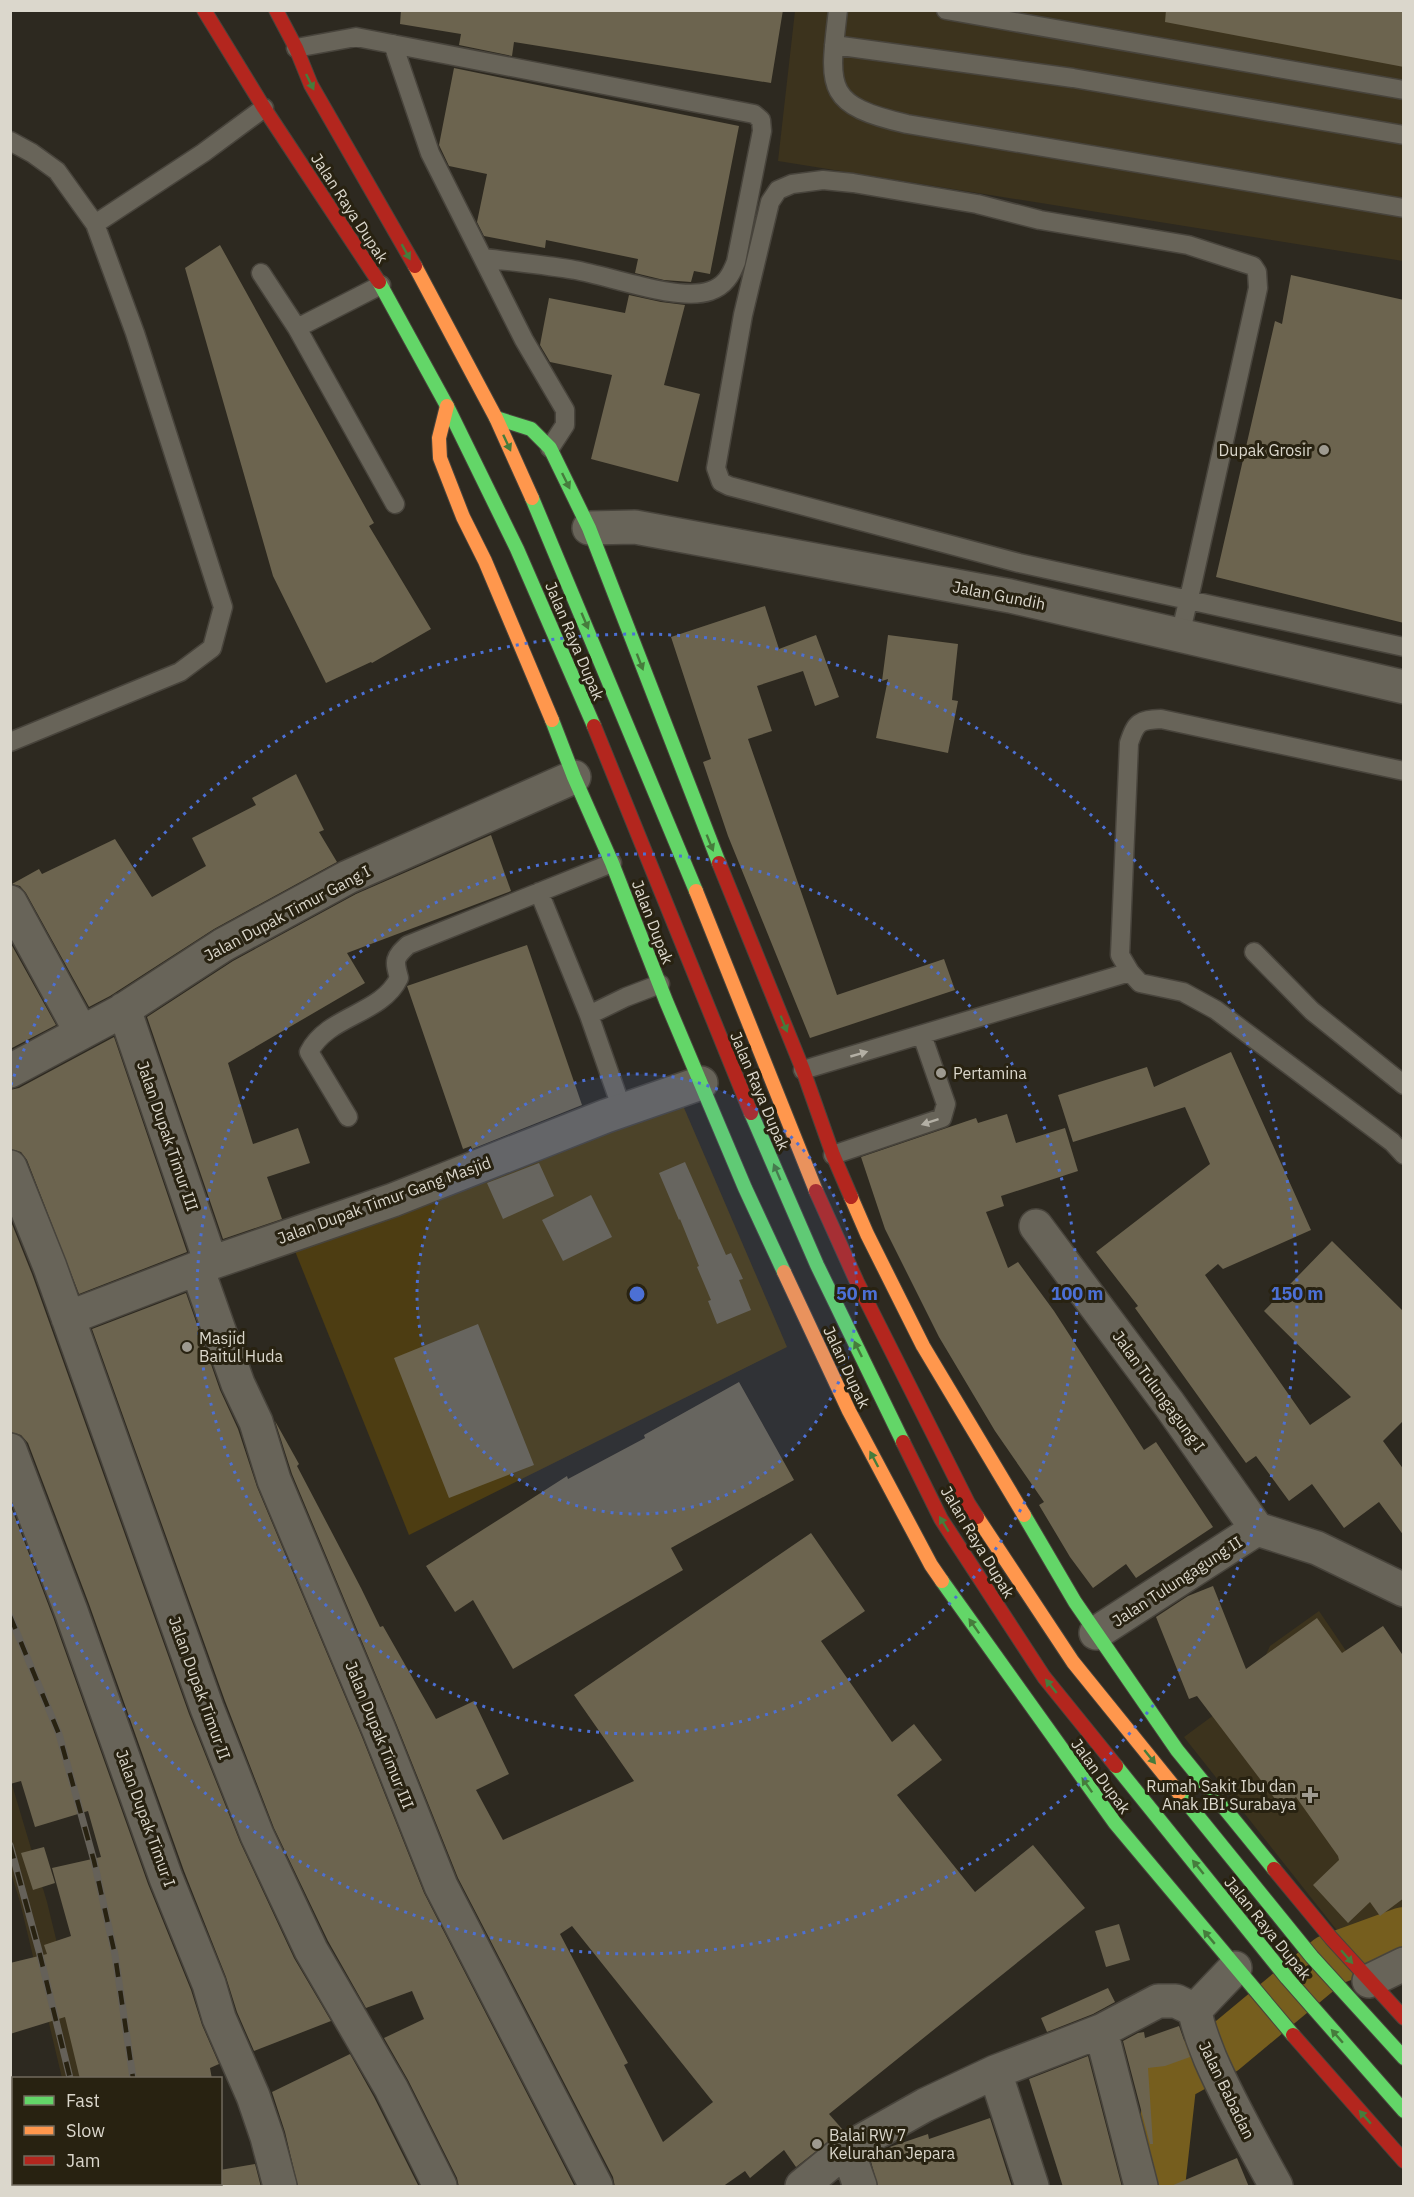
<svg xmlns="http://www.w3.org/2000/svg" width="1414" height="2197" font-family="'IBM Plex Sans',sans-serif">
  <rect width="100%" height="100%" fill="#2d2920"/>
  <!-- built -->
  <path fill="#3c331d" d="M795 11H1403V261L778 161Z
    M1319 1611 1376 1695 1403 1813V1908L1347 1943 1184 1737 1264 1678 1262 1663 1270 1646Z
    M10 1778 47 1902 90 2078H62L20 1902 11 1873Z"/>
  <!-- green -->
  <path fill="#4d3d12" d="M681 1101 787 1347 409 1535 295 1251Z"/>
  <g fill="none" stroke-linecap="round" stroke-linejoin="round">
    <!-- river -->
    <path stroke="#765e1e" stroke-width="52" d="M1159 2186 1171 2078 1223 2049 1330 1960 1404 1933"/>
  </g>
  <!-- building -->
  <path fill="#6c644f" fill-rule="evenodd" d="M401 10H783L771 83 514 42 512 56 459 45 461 34 400 24Z
    M1166 10H1404V67L1165 22Z
    M454 68 739 126 710 274 694 271 691 282 664 280 635 273 638 259 546 240 545 248 484 236 477 222 487 174 449 166 439 145Z
    M220 245 374 523 369 526 431 629 372 663 371 662 326 683 273 576 185 268Z
    M1291 275 1404 300V623L1216 577 1275 321 1282 324Z
    M629 295 661 302 685 305 664 385 700 394 678 482 591 459 612 375 550 362 540 345 549 298 625 313Z
    M765 606 779 649 816 635 839 697 815 706 803 671 757 686 772 731 748 739 837 995 944 959 955 990 810 1038 728 836 703 762 711 759 671 637Z
    M888 635 958 644 952 700 958 701 948 753 876 738 888 679 882 681Z
    M296 774 324 830 319 832 337 862 214 929 110 996 89 1007 26 893 20 886 12 884 39 869 42 874 115 839 152 897 206 866 192 838 256 805 252 798Z
    M491 835 511 891 347 953 365 983 228 1063 253 1144 298 1128 310 1163 267 1177 282 1219 223 1239 147 1017 233 961 356 894Z
    M10 942 56 1025 10 1049Z
    M527 945 582 1105 472 1149 471 1146 463 1149 407 986Z
    M114 1037 187 1252 79 1294 27 1160 21 1152 10 1149V1090L19 1088Z
    M1231 1052 1311 1230 1223 1269 1218 1264 1205 1275 1310 1425 1351 1397 1264 1311 1332 1241 1404 1312V1420L1383 1441 1404 1470V1536L1379 1502 1344 1528 1312 1484 1289 1501 1256 1456 1246 1463 1135 1308 1138 1306 1096 1252 1210 1164 1185 1107 1073 1142 1058 1095 1147 1067 1154 1087Z
    M1007 1114 1016 1143 1065 1128 1078 1171 1001 1196 1004 1206 986 1212 1008 1268 1018 1262 1054 1311 1144 1450 1156 1442 1213 1527 1136 1578 1126 1564 1093 1588 1070 1557 1039 1505 1044 1502 995 1431 939 1337 885 1229 861 1157 976 1118 978 1123Z
    M685 1162 726 1255 731 1253 743 1279 739 1280 751 1310 717 1324 708 1301 711 1300 697 1267 699 1266 680 1219 679 1220 659 1173Z
    M539 1163 554 1196 503 1219 487 1183Z
    M591 1195 612 1237 563 1261 542 1220Z
    M10 1219 32 1274 189 1714 240 1842 294 1958 331 2021 254 2051 237 2012 226 1977 184 1871 89 1604 28 1443 21 1435 10 1432Z
    M186 1293 220 1390 238 1429 257 1487 362 1737 424 1893 575 2187H459L457 2178 408 2080 384 2038 424 2019 412 1991 366 2008 328 1941 274 1828 225 1701 92 1329Z
    M478 1324 534 1465 449 1498 394 1358Z
    M739 1382 794 1480 671 1548 683 1570 513 1669 473 1600 455 1612 426 1566 567 1476 568 1479 645 1438 644 1435Z
    M275 1421 299 1464 297 1466 361 1588 380 1627 383 1626 436 1719 474 1701 509 1774 476 1790 503 1840 634 1781 574 1695 811 1533 865 1611 821 1641 892 1742 914 1724 942 1760 897 1795 975 1892 1033 1845 1085 1908 829 2114 843 2130 796 2167 784 2150 750 2178 745 2171 722 2187H615L613 2177 458 1878 396 1723 292 1474ZM572 1926 713 2102 663 2142 624 2065 628 2063 560 1934Z
    M10 1504 53 1617 148 1884 191 1990 202 2025 219 2064 210 2068 212 2079H80L65 2017 10 2034V1963L47 1954 44 1945 71 1936 52 1868 101 1857 88 1811 35 1827 21 1781 10 1784Z
    M1213 1586 1246 1669 1317 1618 1342 1653 1383 1626 1404 1657V1898L1380 1916 1370 1902 1348 1923 1313 1885 1339 1860 1338 1856 1296 1797 1282 1808 1197 1696 1189 1699 1156 1617 1188 1596Z
    M44 1847 55 1883 33 1890 21 1853Z
    M1119 1924 1130 1960 1106 1967 1095 1931Z
    M1108 1988 1115 2002 1093 2014 1047 2032 1041 2018Z
    M1179 2026 1190 2057 1165 2066 1148 2068 1153 2144H1150L1123 2041 1138 2033 1144 2032 1145 2038Z
    M350 2054 374 2097 419 2187H298L285 2132 272 2092Z
    M1088 2056 1122 2187H1063L1029 2079Z
    M990 2118 1012 2187H878L870 2158 884 2149 928 2134 929 2139Z
    M1237 2158 1249 2187H1171V2186Z
    M255 2164 261 2187H200V2184H220V2170Z"/>
  <g fill="none" stroke-linecap="round" stroke-linejoin="round">
    <!-- lane casing -->
    <g stroke="#48443c" stroke-width="21">
      <path id="lane" d="M838 10C829 87 823 105 907 124L1404 208
        M946 10 1404 90
        M393 44 430 153 524 340 565 410V425L550 448
        M834 45 1073 78 1404 135
        M296 48 356 37 754 114 761 120 762 131 736 262C731 275 725 286 710 291 678 302 610 276 575 270 545 265 514 262 484 258
        M10 141 32 153 57 171 95 224
        M261 273 297 328 395 504
        M297 328 381 285
        M1180 635 1192 585 1253 311 1258 288 1257 272 1253 266 1188 245 1040 220 977 204 853 183 823 180 792 184 778 190 770 202 743 315 716 468 721 482 729 486 1019 563 1404 647
        M10 742 180 672 212 648 223 607 135 333 95 224 203 153 264 108
        M1404 771 1161 719C1139 720 1136 722 1129 743L1120 955 1130 972 1140 983 1183 992 1216 1010 1392 1142 1404 1155
        M539 892 589 1015 617 1095
        M1254 952 1312 1011 1404 1085
        M589 1015 626 997 660 984
        M803 1070 1130 972
        M348 1117 309 1052C328 1015 381 1015 399 978 394 960 394 958 408 945L612 863
        M833 1155 942 1118 946 1104 922 1035"/>
    </g>
    <!-- street casing -->
    <g stroke="#48443c" stroke-width="36">
      <path id="street" d="M589 528 635 527 1010 596 1404 687
        M10 902 81 1032
        M124 1009 211 1263
        M10 1071 120 1012 223 945 348 877 574 777
        M10 1167 50 1267 207 1708 257 1835 311 1950 391 2088 440 2186
        M1036 1226 1169 1404 1257 1529
        M197 1268 238 1384 256 1422 274 1480 379 1730 441 1886 596 2186
        M68 1318 211 1263 393 1200 606 1116 701 1083
        M10 1450 71 1611 166 1878 209 1984 219 2018 253 2096 267 2137 280 2186
        M1257 1529 1317 1548 1404 1590
        M1096 1633 1257 1529
        M1235 1968 1195 2010C1197 2027 1204 2042 1210 2058 1229 2102 1253 2144 1276 2186
        M1369 1981 1404 1964
        M1101 2031 1141 2186
        M995 2072 1032 2186
        M847 2149 860 2186
        M802 2186 847 2149 925 2105 995 2072 1101 2031 1158 2001H1176L1195 2010"/>
    </g>
    <!-- fast casing -->
    <g stroke="#48443c" stroke-width="16">
      <path id="fast" d="M379 282 447 406 517 549 594 726
        M496 418 531 429 550 448 589 528 719 863
        M532 498 696 891
        M552 720 574 777 612 863 666 1001 745 1188 784 1272
        M751 1113 817 1265 903 1442
        M1024 1515 1075 1602 1177 1750 1274 1869
        M942 1581 1115 1823 1293 2035
        M1116 1766 1287 1978 1404 2111
        M1179 1793 1312 1957 1404 2058"/>
    </g>
    <!-- slow casing -->
    <g stroke="#48443c" stroke-width="16">
      <path id="slow" d="M415 266 496 418 532 498
        M447 406 439 438 440 458 463 517 485 561 552 720
        M696 891 816 1191
        M851 1197 867 1234 923 1346 1024 1515
        M784 1272 849 1411 931 1565 942 1581
        M977 1517 1073 1662 1179 1793"/>
    </g>
    <!-- jam casing -->
    <g stroke="#48443c" stroke-width="16">
      <path id="jam" d="M204 10 264 108 379 282
        M276 10 296 48 311 85 415 266
        M594 726 751 1113
        M719 863 803 1070 833 1155 851 1197
        M816 1191 857 1282 968 1503 977 1517
        M903 1442 941 1519 1044 1677 1116 1766
        M1274 1869 1331 1938 1404 2018
        M1293 2035 1404 2161"/>
    </g>
    <!-- lane -->
    <use href="#lane" stroke="#686459" stroke-width="18"/>
    <!-- street -->
    <use href="#street" stroke="#686459" stroke-width="33"/>
    <!-- fast -->
    <use href="#fast" stroke="#63d668" stroke-width="14"/>
    <!-- slow -->
    <use href="#slow" stroke="#ff974d" stroke-width="14"/>
    <!-- jam -->
    <use href="#jam" stroke="#b3261e" stroke-width="14"/>
    <!-- rail casing -->
    <g stroke="#656159" stroke-width="7">
      <path id="rail" d="M10 1616 59 1734 94 1861 115 1955 133 2078
        M10 1845 39 1951 70 2078
        M93 2184V2186
        M146 2184V2186"/>
    </g>
    <!-- rail -->
    <use href="#rail" stroke="#282211" stroke-width="4.5" stroke-dasharray="14" stroke-linecap="butt"/>
  </g>
  <!-- one-way arrows -->
  <defs><path id="oneway-solid" d="M-6-.8H1V-3.2L6.5 0L1 3.2V.8H-6Z" transform="scale(1.5)"/></defs>
  <g fill="#467c3c">
    <use href="#oneway-solid" transform="translate(310 82) rotate(64)"/>
    <use href="#oneway-solid" transform="translate(406 252) rotate(61)"/>
    <use href="#oneway-solid" transform="translate(507 443) rotate(65)"/>
    <use href="#oneway-solid" transform="translate(566 481) rotate(64)"/>
    <use href="#oneway-solid" transform="translate(585 621) rotate(67)"/>
    <use href="#oneway-solid" transform="translate(640 662) rotate(69)"/>
    <use href="#oneway-solid" transform="translate(710 843) rotate(68)"/>
    <use href="#oneway-solid" transform="translate(784 1024) rotate(68)"/>
    <use href="#oneway-solid" transform="translate(777 1172) rotate(-113)"/>
    <use href="#oneway-solid" transform="translate(858 1349) rotate(-116)"/>
    <use href="#oneway-solid" transform="translate(874 1459) rotate(-118)"/>
    <use href="#oneway-solid" transform="translate(944 1524) rotate(-121)"/>
    <use href="#oneway-solid" transform="translate(974 1626) rotate(-125)"/>
    <use href="#oneway-solid" transform="translate(1051 1686) rotate(-129)"/>
    <use href="#oneway-solid" transform="translate(1150 1757) rotate(51)"/>
    <use href="#oneway-solid" transform="translate(1087 1785) rotate(-125)"/>
    <use href="#oneway-solid" transform="translate(1198 1867) rotate(-129)"/>
    <use href="#oneway-solid" transform="translate(1209 1937) rotate(-130)"/>
    <use href="#oneway-solid" transform="translate(1347 1957) rotate(49)"/>
    <use href="#oneway-solid" transform="translate(1337 2036) rotate(-131)"/>
    <use href="#oneway-solid" transform="translate(1365 2117) rotate(-131)"/>
  </g>
  <g fill="#b3afa4">
    <use href="#oneway-solid" transform="translate(859 1054) rotate(-16)"/>
    <use href="#oneway-solid" transform="translate(930 1122) rotate(162)"/>
  </g>
  <!-- distance rings -->
  <circle cx="637" cy="1294" r="220" fill="#4c70d5" fill-opacity=".12"/>
  <g fill="none" stroke="#4c70d5" stroke-width="3" stroke-dasharray="3 6">
    <circle cx="637" cy="1294" r="220"/>
    <circle cx="637" cy="1294" r="440"/>
    <path d="M11 1085A660 660 0 1 1 11 1503"/>
  </g>
  <!-- markers -->
  <g fill="#9e9a90" stroke="#282211" stroke-width="2">
    <circle cx="1324" cy="450" r="6"/>
    <circle cx="941" cy="1073" r="6"/>
    <circle cx="187" cy="1347" r="6"/>
    <path d="M1307 1786h6v6h6v6h-6v6h-6v-6h-6v-6h6z"/>
    <circle cx="817" cy="2144" r="6"/>
  </g>
  <g text-anchor="middle" stroke-width="6" stroke-linejoin="round" paint-order="stroke">
    <!-- street labels -->
    <g font-size="16" fill="#dbd7cc" stroke="#282211">
      <text transform="translate(350 208) rotate(57)" y="6">Jalan Raya Dupak</text>
      <text transform="translate(999 595) rotate(11)" y="6">Jalan Gundih</text>
      <text transform="translate(575 641) rotate(67)" y="6">Jalan Raya Dupak</text>
      <text transform="translate(287 913) rotate(-28)" y="6">Jalan Dupak Timur Gang I</text>
      <text transform="translate(653 922) rotate(69)" y="6">Jalan Dupak</text>
      <text transform="translate(760 1091) rotate(67)" y="6">Jalan Raya Dupak</text>
      <text transform="translate(168 1136) rotate(71)" y="6">Jalan Dupak Timur III</text>
      <text transform="translate(384 1200) rotate(-20)" y="6">Jalan Dupak Timur Gang Masjid</text>
      <text transform="translate(847 1367) rotate(65)" y="6">Jalan Dupak</text>
      <text transform="translate(1159 1391) rotate(54)" y="6">Jalan Tulungagung I</text>
      <text transform="translate(978 1542) rotate(59)" y="6">Jalan Raya Dupak</text>
      <text transform="translate(1177 1581) rotate(-33)" y="6">Jalan Tulungagung II</text>
      <text transform="translate(200 1688) rotate(70)" y="6">Jalan Dupak Timur II</text>
      <text transform="translate(380 1735) rotate(68)" y="6">Jalan Dupak Timur III</text>
      <text transform="translate(1101 1776) rotate(54)" y="6">Jalan Dupak</text>
      <text transform="translate(146 1818) rotate(70)" y="6">Jalan Dupak Timur I</text>
      <text transform="translate(1268 1928) rotate(51)" y="6">Jalan Raya Dupak</text>
      <text transform="translate(1227 2090) rotate(64)" y="6">Jalan Babadan</text>
    </g>
    <!-- poi labels -->
    <g font-size="16" fill="#dbd7cc" stroke="#282211" text-anchor="start">
      <text x="1312" y="456" text-anchor="end">Dupak Grosir</text>
      <text x="953" y="1079">Pertamina</text>
      <text x="199" y="1344">Masjid<tspan x="199" dy="18">Baitul Huda</tspan></text>
      <text x="1296" y="1792" text-anchor="end">Rumah Sakit Ibu dan<tspan x="1296" dy="18">Anak IBI Surabaya</tspan></text>
      <text x="829" y="2141">Balai RW 7<tspan x="829" dy="18">Kelurahan Jepara</tspan></text>
    </g>
  </g>
  <circle cx="637" cy="1294" r="9" fill="#4c70d5" stroke="#282211" stroke-width="3"/>
  <g font-size="18" text-anchor="middle" font-weight="bold" fill="#4c70d5" stroke="#282211" stroke-width="6" stroke-linejoin="round" paint-order="stroke">
    <text x="857" y="1300">50 m</text>
    <text x="1077" y="1300">100 m</text>
    <text x="1297" y="1300">150 m</text>
  </g>
  <!-- border -->
  <rect width="1414" height="2197" fill="none" stroke="#dbd7cc" stroke-width="24"/>
  <!-- legend -->
  <rect x="12" y="2077" width="210" height="108" fill="#282211" stroke="#706a5c" stroke-width="1.5"/>
  <rect x="24" y="2096" width="30" height="9" fill="#63d668" stroke="#706a5c" stroke-width="1.5"/>
  <text x="66" y="2107" font-size="18" fill="#dbd7cc">Fast</text>
  <rect x="24" y="2126" width="30" height="9" fill="#ff974d" stroke="#706a5c" stroke-width="1.5"/>
  <text x="66" y="2137" font-size="18" fill="#dbd7cc">Slow</text>
  <rect x="24" y="2156" width="30" height="9" fill="#b3261e" stroke="#706a5c" stroke-width="1.5"/>
  <text x="66" y="2167" font-size="18" fill="#dbd7cc">Jam</text>
</svg>
